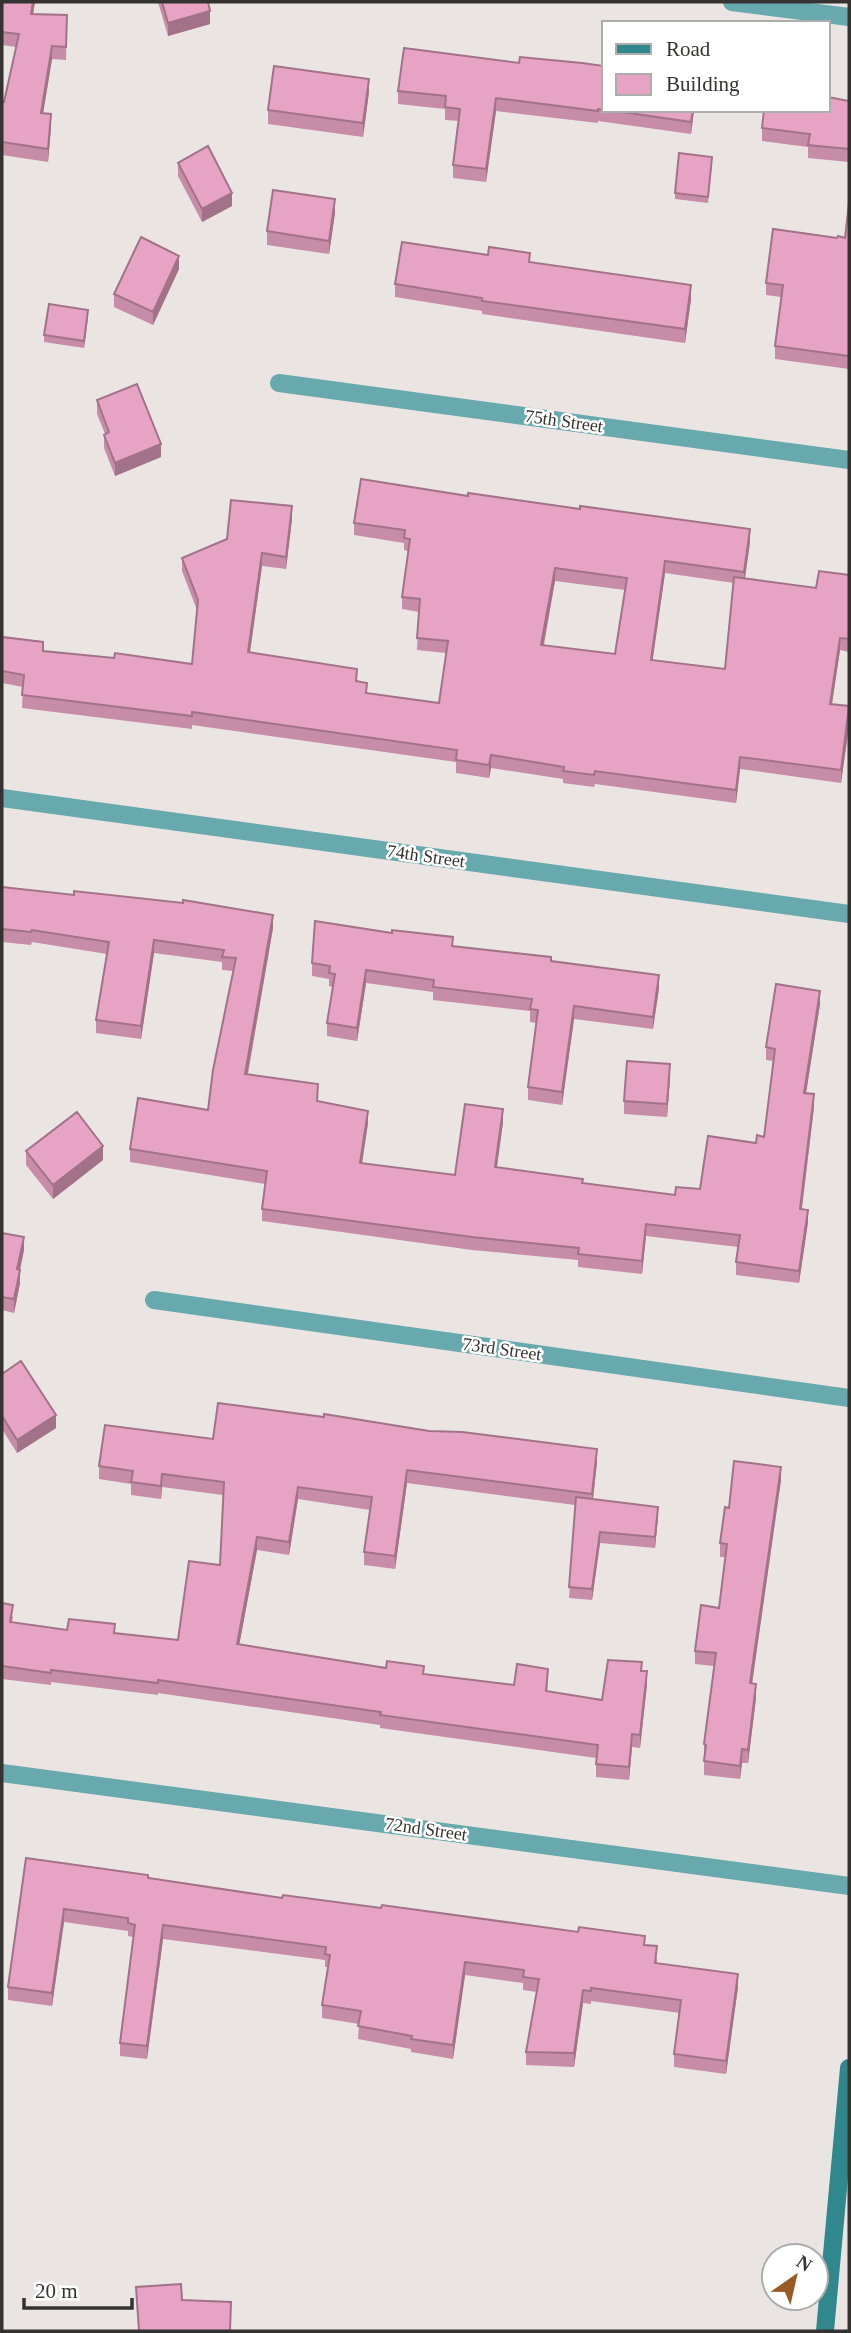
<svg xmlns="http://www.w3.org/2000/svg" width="851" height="2333" font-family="'Times New Roman',serif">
  <rect width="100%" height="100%" fill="#eae5e2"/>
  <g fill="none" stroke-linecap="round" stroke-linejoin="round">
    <!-- street -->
    <path stroke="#68a9ae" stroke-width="18" d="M732 2 849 17
      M279 383 849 460
      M2 798 849 914
      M154 1300 849 1398
      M2 1773 849 1886"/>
    <!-- secondary -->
    <path stroke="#30878d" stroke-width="18" d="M825 2331 849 2068"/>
  </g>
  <!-- wall -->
  <path fill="#c78ca8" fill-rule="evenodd" d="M2 2H35L33 14 67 15 66 60 52 59 43 113 51 127 48 162 2 155V101L4 102 16 47 2 45Z
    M158 2H208L210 24 168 36Z
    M519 63 604 66V110H694L691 134 598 121V123L496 111 486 182 453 178V165L459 121 445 120V109L398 104V91Z
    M369 92 363 137 268 124V110Z
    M849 101V162L808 158V147L762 141V128Z
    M178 163 232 206 202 222 178 176Z
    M712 164 708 203 675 199V193Z
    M849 203V369L775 359V346L781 297 766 295V283L837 238H845Z
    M335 213 329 254 267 245V231Z
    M530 262 691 299 685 343 482 314V311L395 297V284Z
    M179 269 153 325 114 307V294Z
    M88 317 84 348 44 342V335Z
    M97 400 161 457 115 476 104 448V435L105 434 97 414Z
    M292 519 286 569 262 566 250 653 357 681 367 693 439 703 446 653 417 650 419 612 402 609V597L408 551 404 550V543L354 535V523L750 542 745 578 816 588 849 575V652L840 650 832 704 849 706V726L841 783 740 769 736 803 595 784 594 787 563 783V779L491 768 489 778 456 773V762L192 725V729L22 708 23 687 2 683V637L43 651 114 658 192 664 197 610 182 571V558ZM665 573 734 583 725 669 652 660ZM555 581 625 590 615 654 544 645Z
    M2 887 273 928 248 1074 318 1101 368 1123 362 1163 455 1175 503 1122 497 1167 583 1183 675 1195 700 1189 764 1137 774 1061 766 1060V1047L820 1004 806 1093 814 1107 802 1209 808 1222 799 1283 736 1275V1262L738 1247 646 1236 642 1274 578 1267V1260L472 1250 262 1221V1209L265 1184 130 1162V1149L208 1110 234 971 222 970V962L154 953 141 1039 96 1033V1020L107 954 32 942 31 945 2 942Z
    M453 946 551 961 659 988 653 1029 574 1019 562 1105 528 1100V1087L537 1023 530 1022V1011L433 1000V992L366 983 357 1041 327 1036V1023L333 987 329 986V979L312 976V963Z
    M670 1078 667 1117 624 1114V1101Z
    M26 1151 103 1160 53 1199 26 1165Z
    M2 1233 24 1250 20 1270V1283L14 1313 2 1310Z
    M2 1374 56 1428 17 1453 2 1429Z
    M213 1439 597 1462 593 1499 658 1517 655 1548 600 1543 592 1600 569 1598 575 1505 407 1483 395 1569 364 1565V1552L370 1510 298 1499 289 1555 257 1550 239 1645 424 1674 514 1685 548 1682 547 1692 602 1700 642 1671 647 1684 640 1748 632 1747 629 1780 596 1777V1758L380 1728V1725L158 1693V1695L51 1682V1685L2 1679V1603L13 1617 12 1623 67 1630 115 1633 178 1640 220 1565 223 1495 162 1487 161 1499 131 1495V1484L99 1479V1466Z
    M781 1480 752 1684 756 1698 748 1763H742L740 1779 704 1775V1744L714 1666 695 1664V1651L719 1608 726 1557H720V1543L729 1508Z
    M26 1858 282 1898 645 1945 657 1959V1963L738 1987 726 2074 674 2067V2054L680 2013 591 2001V2004L583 2003 574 2067 526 2065V2052L537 1992 523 1990V1983L465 1975 453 2059 411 2052V2049L358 2039 359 2024 322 2018V2005L328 1967H325V1960L163 1939 147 2059 120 2056V2043L133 1937 128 1936V1931L64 1922 52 2006 8 2000V1987Z"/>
  <!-- shaded-wall -->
  <path fill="#a27288" d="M33 2H35L31 27V14Z
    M210 11V24L168 36V23Z
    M52 46V59L41 126V113Z
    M369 79V92L363 137V123Z
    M496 98V111L486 182V169Z
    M693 110H694L691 134V122Z
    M51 114V127L48 162V149Z
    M232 193V206L202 222V209Z
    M335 199V213L329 254V241Z
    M179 256V269L153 325V312Z
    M691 285V299L685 343V329Z
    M88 310V317L84 348V341Z
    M161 444V457L115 476V463Z
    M292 506V519L286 569V557Z
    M750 529V542L744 584V572Z
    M262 553V566L248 665V652Z
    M665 561V573L651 672V660Z
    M555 568V581L541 657V645Z
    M840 638V650L830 716V704Z
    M849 713V726L841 783V770Z
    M491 755V768L489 778V765Z
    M740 757V769L736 803V790Z
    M273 915V928L245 1087V1074Z
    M154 940V953L141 1039V1026Z
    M366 970V983L357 1041V1028Z
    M659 975V988L653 1029V1017Z
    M820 991V1004L804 1106V1093Z
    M574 1006V1019L562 1105V1092Z
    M670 1064V1078L667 1117V1104Z
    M814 1094V1107L800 1221V1209Z
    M503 1109V1122L495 1180V1167Z
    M368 1111V1123L360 1176V1163Z
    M103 1146V1160L53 1199V1185Z
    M808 1210V1222L799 1283V1271Z
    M646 1224V1236L642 1274V1261Z
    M24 1237V1250L17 1283V1269Z
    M20 1270V1283L14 1313V1299Z
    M56 1415V1428L17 1453V1440Z
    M597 1449V1462L592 1507V1494Z
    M781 1467V1480L750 1697V1683Z
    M407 1470V1483L395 1569V1556Z
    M162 1474V1487L161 1499V1486Z
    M298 1487V1499L289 1555V1542Z
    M658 1507V1517L655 1548V1537Z
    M600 1532V1543L592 1600V1589Z
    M257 1537V1550L237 1657V1644Z
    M647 1671V1684L640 1748V1735Z
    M756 1684V1698L748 1763V1750Z
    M632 1734V1747L629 1780V1767Z
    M742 1749V1763L740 1779V1766Z
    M64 1909V1922L52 2006V1993Z
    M163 1925V1939L147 2059V2046Z
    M465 1962V1975L453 2059V2045Z
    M738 1974V1987L726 2074V2061Z
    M583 1990V2003L574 2067V2053Z"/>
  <!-- building -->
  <path fill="#e7a3c3" stroke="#a27288" stroke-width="2" fill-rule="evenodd" d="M2 2H33L31 14 67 15 66 47 52 46 41 113 51 114 48 149 2 142V101L4 102 19 34 2 32Z
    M162 2H208L210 11 168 23Z
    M404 48 519 63 520 57 582 63 604 66V110L598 109V111L496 98 486 169 453 165 460 109 445 107 446 96 398 91Z
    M274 66 369 79 363 123 268 110Z
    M828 97 849 101V149L808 145 810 134 762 128 764 110H828Z
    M609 110H693L691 122Z
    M208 146 232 193 202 209 178 163Z
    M679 153 712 157 708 197 675 193Z
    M273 190 335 199 329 241 267 231Z
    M849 203V356L775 346 783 285 766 283 773 229 837 238 838 236 845 238Z
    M141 237 179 256 153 312 114 294Z
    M402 242 488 255 489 247 530 253 529 262 691 285 685 329 482 301V298L395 284Z
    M49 304 88 310 84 341 44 335Z
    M137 384 161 444 115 463 104 435 109 432 97 400Z
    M361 479 468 496V493L580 509V506L750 529 744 572 665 561 651 660 725 669 734 577 816 588 819 571 849 575V639L840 638 830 704 849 706 841 770 740 757 736 790 595 771 594 775 563 771 564 767 491 755 489 765 456 760 457 750 192 712V716L22 695 24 675 2 671V637L43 642V651L114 658 115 653 192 664 198 600 182 558 227 539 231 500 292 506 286 557 262 553 248 652 357 669 356 681 367 683 366 693 439 703 448 641 417 638 420 599 402 597 410 539 404 538 405 530 354 523ZM555 568 627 578 615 654 541 645Z
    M2 887 74 895V891L183 903V900L273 915 245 1074 318 1084 317 1101 368 1111 360 1163 455 1175 465 1104 503 1109 495 1167 583 1179 582 1183 675 1195 676 1187 700 1189 708 1136 756 1143 757 1135 764 1137 775 1049 766 1047 776 984 820 991 804 1093 814 1094 800 1209 808 1210 799 1271 736 1262 740 1235 646 1224 642 1261 578 1254 579 1248 472 1237 262 1209 267 1171 130 1149 138 1098 208 1110 213 1070 236 958 222 957 224 950 154 940 141 1026 96 1020 109 942 32 930 31 932 2 929Z
    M315 921 392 933V930L453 937 452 946 551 957V961L659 975 653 1017 574 1006 562 1092 528 1087 538 1010 530 1009 532 999 433 987 434 980 366 970 357 1028 327 1023 335 974 329 973 330 966 312 963Z
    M627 1061 670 1064 667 1104 624 1101Z
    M77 1112 103 1146 53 1185 26 1151Z
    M2 1233 24 1237 17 1269 20 1270 14 1299 2 1297Z
    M21 1361 56 1415 17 1440 2 1416V1374Z
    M218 1403 324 1417V1414L429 1431 462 1432 597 1449 592 1494 407 1470 395 1556 364 1552 372 1497 298 1487 289 1542 257 1537 237 1644 386 1668 387 1661 424 1666 423 1674 514 1685 517 1664 548 1669 546 1691 602 1700 608 1660 642 1662 641 1671H647L640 1735 632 1734 629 1767 596 1764 598 1745 380 1715 381 1712 158 1680V1683L51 1670V1673L2 1666V1603L13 1605 10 1622 67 1630 69 1619 115 1624 114 1633 178 1640 189 1561 220 1565 224 1482 162 1474 161 1486 131 1482 133 1471 99 1466 105 1425 213 1439Z
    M734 1461 781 1467 750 1683 756 1684 748 1750 742 1749 740 1766 704 1761 706 1745 704 1744 716 1653 695 1651 701 1605 719 1608 727 1544 720 1543 725 1507 729 1508Z
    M576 1497 658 1507 655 1537 600 1532 592 1589 569 1587Z
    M26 1858 148 1875V1878L282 1898 283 1895 381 1908 382 1905 578 1932 579 1927 645 1936 644 1945 657 1946 655 1963 738 1974 726 2061 674 2054 681 2000 591 1988V1991L583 1990 574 2053 526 2052 539 1979 523 1977 524 1970 465 1962 453 2045 411 2039 412 2036 358 2026 361 2011 322 2005 330 1955 325 1954 326 1947 163 1925 147 2046 120 2043 135 1925 128 1923V1918L64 1909 52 1993 8 1987Z
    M181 2284 182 2300 231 2302 230 2331H139L136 2287Z"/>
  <g text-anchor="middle" stroke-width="5" stroke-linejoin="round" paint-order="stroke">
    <!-- street labels -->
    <g font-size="18" fill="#353332" stroke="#fff">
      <text transform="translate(564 421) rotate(8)" y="6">75th Street</text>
      <text transform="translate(426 856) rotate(8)" y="6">74th Street</text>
      <text transform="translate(502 1349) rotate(8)" y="6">73rd Street</text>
      <text transform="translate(426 1829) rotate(8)" y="6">72nd Street</text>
    </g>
  </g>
  <!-- border -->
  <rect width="851" height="2333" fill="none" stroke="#353332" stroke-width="7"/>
  <!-- legend -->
  <rect x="602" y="21" width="228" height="91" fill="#ffffff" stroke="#aeadad" stroke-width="2"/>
  <rect x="616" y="44" width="35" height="10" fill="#30878d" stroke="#aeadad" stroke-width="2"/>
  <text x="666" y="56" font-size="21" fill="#353332">Road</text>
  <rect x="616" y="74" width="35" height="21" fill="#e7a3c3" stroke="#aeadad" stroke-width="2"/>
  <text x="666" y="91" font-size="21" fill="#353332">Building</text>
  <!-- north arrow -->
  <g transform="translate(795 2277) rotate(34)"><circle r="33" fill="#ffffff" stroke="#aeadad" stroke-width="2"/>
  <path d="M0-5L12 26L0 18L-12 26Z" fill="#9a5a23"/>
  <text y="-10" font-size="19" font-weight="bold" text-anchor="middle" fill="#353332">N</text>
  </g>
  <!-- scale -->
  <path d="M24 2298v10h108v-10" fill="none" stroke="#353332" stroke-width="3.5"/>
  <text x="35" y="2298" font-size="21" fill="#353332" stroke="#ffffff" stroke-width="5" paint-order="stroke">20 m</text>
</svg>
